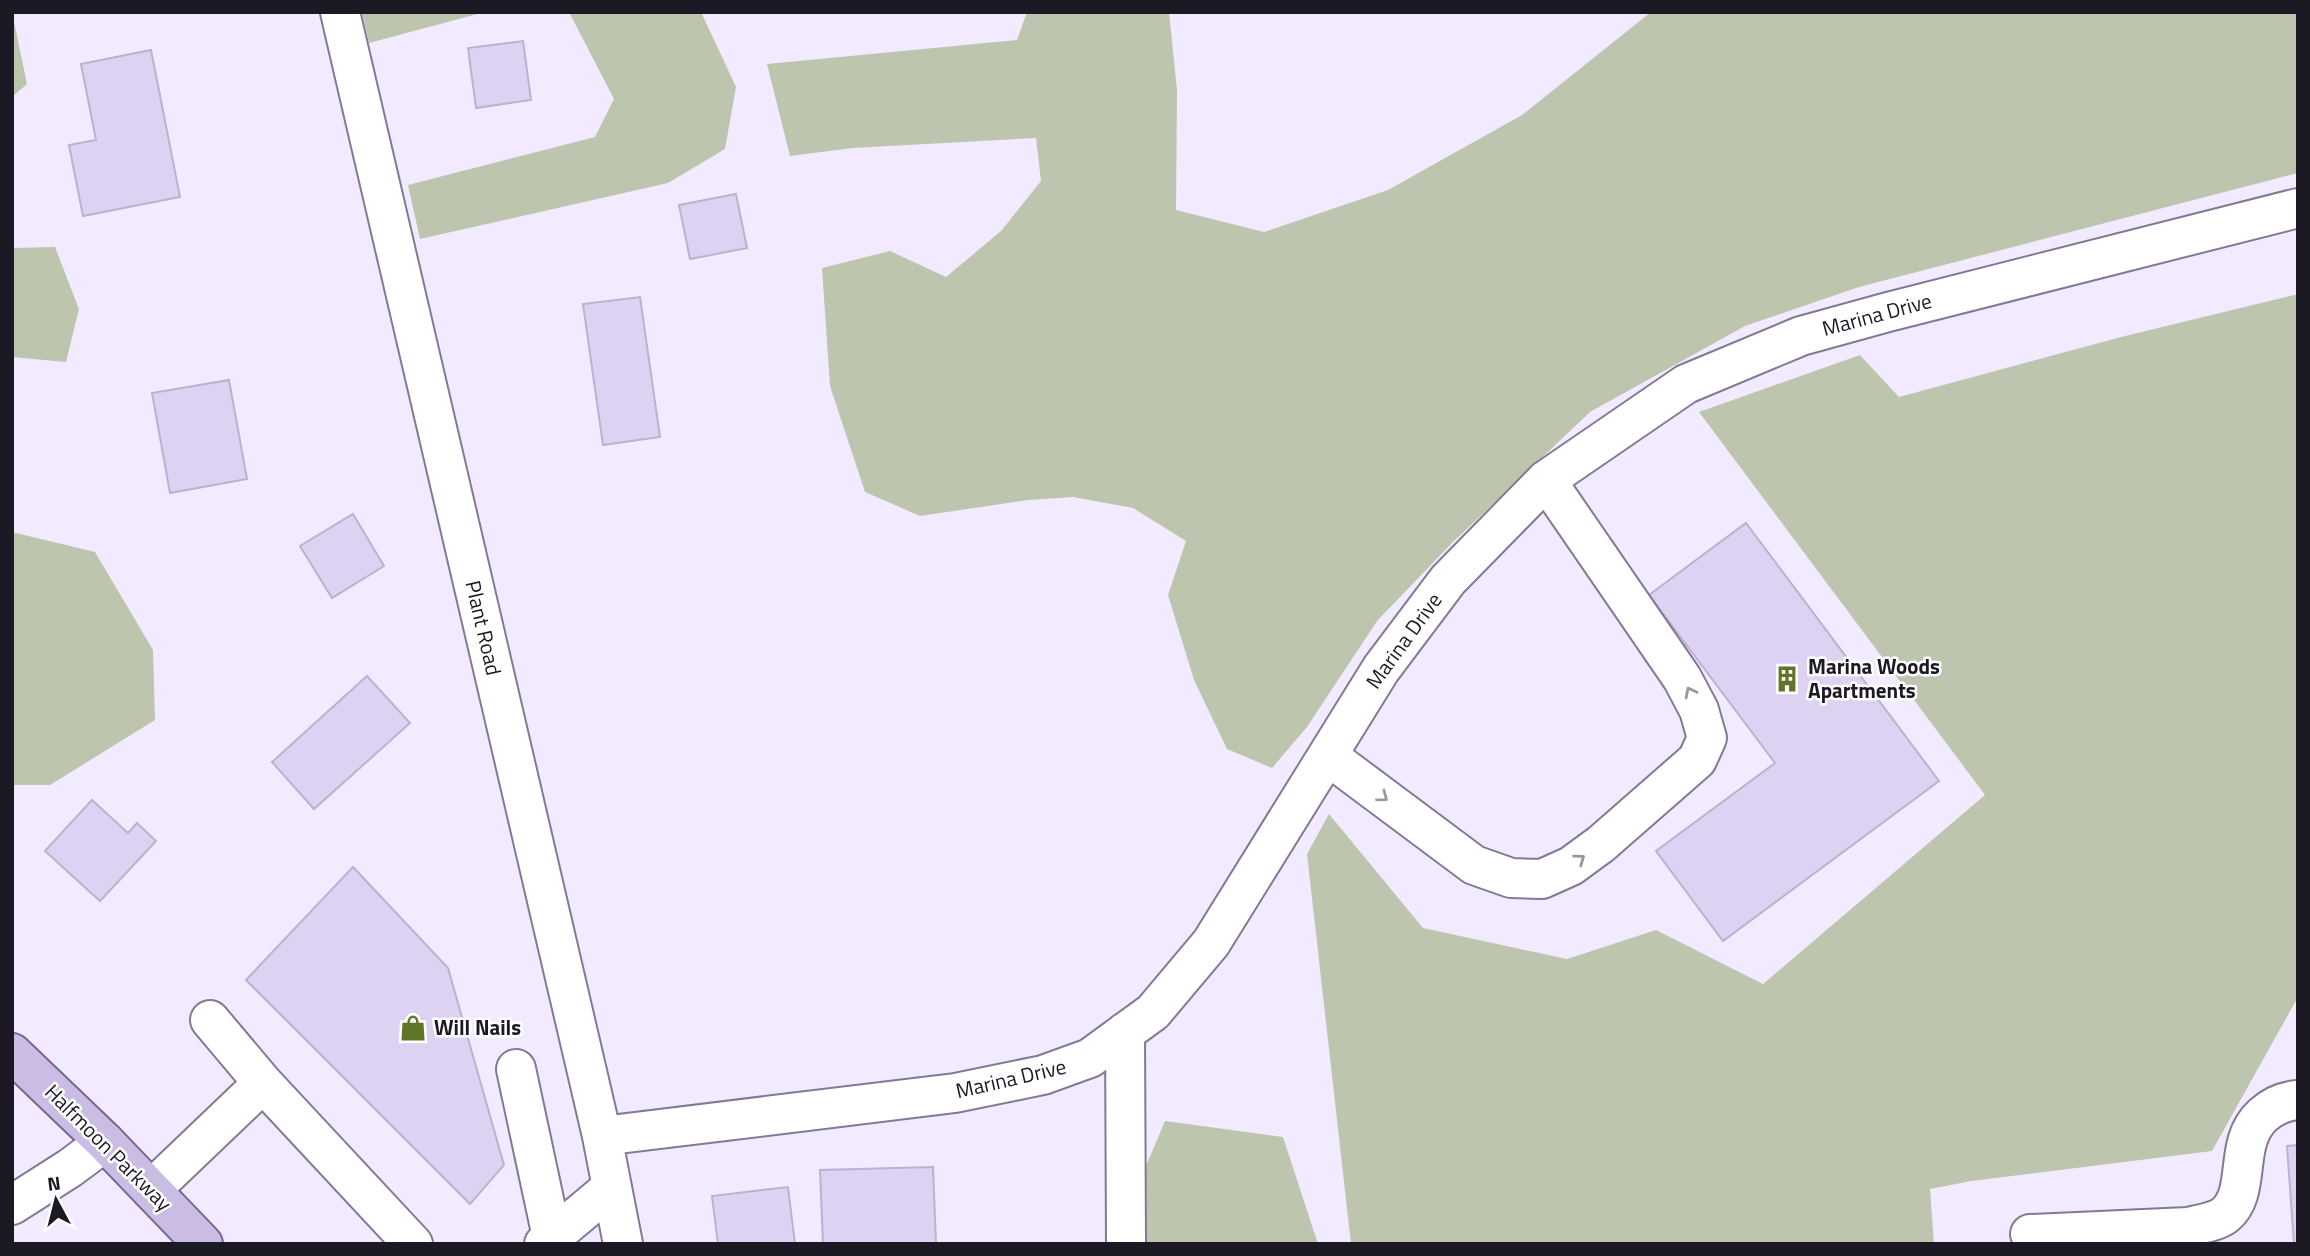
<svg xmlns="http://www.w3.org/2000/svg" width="2310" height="1256" font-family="'Titillium Web',sans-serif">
  <rect width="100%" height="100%" fill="#f2ebff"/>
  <!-- green -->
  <path fill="#bdc5af" d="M12 12 27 84 12 97Z
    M362 12H485L369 43Z
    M569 12H701L736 87 725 149 668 183 420 239 408 185 595 137 614 99Z
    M1027 12H1169L1177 90 1176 210 1264 232 1388 190 1522 115 1651 12H2298V173L1859 287 1745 326 1590 412 1453 542 1377 621 1307 727 1272 768 1227 749 1194 680 1168 595 1186 541 1133 508 1073 497 1028 500 920 516 865 492 830 386 822 268 890 251 946 277 1001 231 1041 181 1036 138 853 148 790 156 767 64 1017 40Z
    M55 247 79 309 66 362 12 357V248Z
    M2298 294V997L2212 1151 1971 1181 1930 1189 1934 1244H1351L1307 854 1329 814 1423 928 1567 959 1656 930 1763 984 1985 795 1699 412 1860 355 1899 397 2125 336Z
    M12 532 95 552 153 650 155 720 50 785H12Z
    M1165 1121 1283 1137 1318 1244H1144L1146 1166Z"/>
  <!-- building -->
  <path fill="#ddd2f2" stroke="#bbb1d0" stroke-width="2" d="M523 41 531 100 476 108 468 48Z
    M151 50 180 197 83 216 69 145 96 140 81 64Z
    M736 194 747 248 690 259 679 205Z
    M640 297 660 437 603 445 583 304Z
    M229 380 247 479 170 493 152 393Z
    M353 514 384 566 332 598 300 546Z
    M1746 523 1939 781 1723 941 1656 851 1775 763 1649 595Z
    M367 676 410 723 314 809 272 762Z
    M92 800 128 833 137 823 156 841 100 901 45 851Z
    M353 867 448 968 504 1165 470 1204 246 980Z
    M2298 1145V1244H2294L2287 1146Z
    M933 1167 936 1244H823L820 1170Z
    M788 1187 795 1244H718L712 1196Z"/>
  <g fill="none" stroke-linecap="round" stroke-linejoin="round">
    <!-- minor casing -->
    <g stroke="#837996" stroke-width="42">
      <path id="minor" d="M340 12 602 1136 623 1244
        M1328 756 1474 865 1511 878 1542 879 1571 866 1601 844 1697 760 1707 738 1699 710 1682 678 1546 480
        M1125 1032 1126 1244
        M516 1069 552 1237
        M263 1083 413 1244
        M602 1136 955 1093 1043 1075 1090 1058 1153 1012 1211 943 1381 669 1448 580 1546 480 1686 384 1801 336 1888 312 2298 208
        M151 1190 263 1083 210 1020
        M12 1205 70 1168 105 1142
        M2030 1234 2188 1227C2200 1224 2216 1222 2225 1215 2253 1192 2232 1143 2263 1115 2273 1106 2285 1101 2298 1100
        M544 1244 612 1187"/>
    </g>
    <!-- major casing -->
    <g stroke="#776693" stroke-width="42">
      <path id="major" d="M12 1053 105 1142 203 1244"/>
    </g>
    <!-- minor -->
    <use href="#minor" stroke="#fff" stroke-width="38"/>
    <!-- major -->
    <use href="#major" stroke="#cabce2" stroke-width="38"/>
  </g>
  <!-- one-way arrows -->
  <defs><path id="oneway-chevron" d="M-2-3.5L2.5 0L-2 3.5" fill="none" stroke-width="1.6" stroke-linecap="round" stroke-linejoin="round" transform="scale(1.75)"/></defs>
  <g stroke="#99989c">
    <use href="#oneway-chevron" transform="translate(1690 692) rotate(-117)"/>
    <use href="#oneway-chevron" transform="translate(1383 797) rotate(37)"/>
    <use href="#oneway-chevron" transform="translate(1580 859) rotate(-36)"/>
  </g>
  <!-- icons -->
  <defs>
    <g id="building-bare" transform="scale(2.1)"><path d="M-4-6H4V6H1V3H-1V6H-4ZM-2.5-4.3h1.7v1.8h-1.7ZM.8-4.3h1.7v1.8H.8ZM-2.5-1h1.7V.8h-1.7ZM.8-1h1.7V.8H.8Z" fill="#5f7628" stroke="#fff" stroke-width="2.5" paint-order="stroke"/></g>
    <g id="shop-bare" transform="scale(2.1)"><path d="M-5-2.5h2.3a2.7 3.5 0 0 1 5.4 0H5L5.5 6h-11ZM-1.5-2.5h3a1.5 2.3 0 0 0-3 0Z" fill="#5f7628" stroke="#fff" stroke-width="2.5" paint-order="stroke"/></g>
  </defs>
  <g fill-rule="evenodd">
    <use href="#building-bare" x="1787" y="679"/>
    <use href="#shop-bare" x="413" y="1028"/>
  </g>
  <g text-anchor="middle" stroke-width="5" stroke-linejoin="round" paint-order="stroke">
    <!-- street labels -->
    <g font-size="21" fill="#1d1924" stroke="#fff">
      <text transform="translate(1877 315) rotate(-15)" y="7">Marina Drive</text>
      <text transform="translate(483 628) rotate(77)" y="7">Plant Road</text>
      <text transform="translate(1404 641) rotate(-54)" y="7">Marina Drive</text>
      <text transform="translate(1011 1079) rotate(-13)" y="7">Marina Drive</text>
      <text transform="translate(108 1148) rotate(45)" y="7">Halfmoon Parkway</text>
    </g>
    <!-- poi labels -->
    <g font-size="21" font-weight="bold" fill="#1d1924" stroke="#fff" text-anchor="start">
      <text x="1808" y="674">Marina Woods<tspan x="1808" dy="24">Apartments</tspan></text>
      <text x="434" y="1035">Will Nails</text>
    </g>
  </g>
  <!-- border -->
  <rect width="2310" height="1256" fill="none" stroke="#1d1924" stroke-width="28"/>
  <!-- north arrow -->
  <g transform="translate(56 1200) rotate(353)" stroke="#ffffff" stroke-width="5" paint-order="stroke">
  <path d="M0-5L12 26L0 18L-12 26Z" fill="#1d1924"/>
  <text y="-10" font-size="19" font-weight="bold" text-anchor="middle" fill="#1d1924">N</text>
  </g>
</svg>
